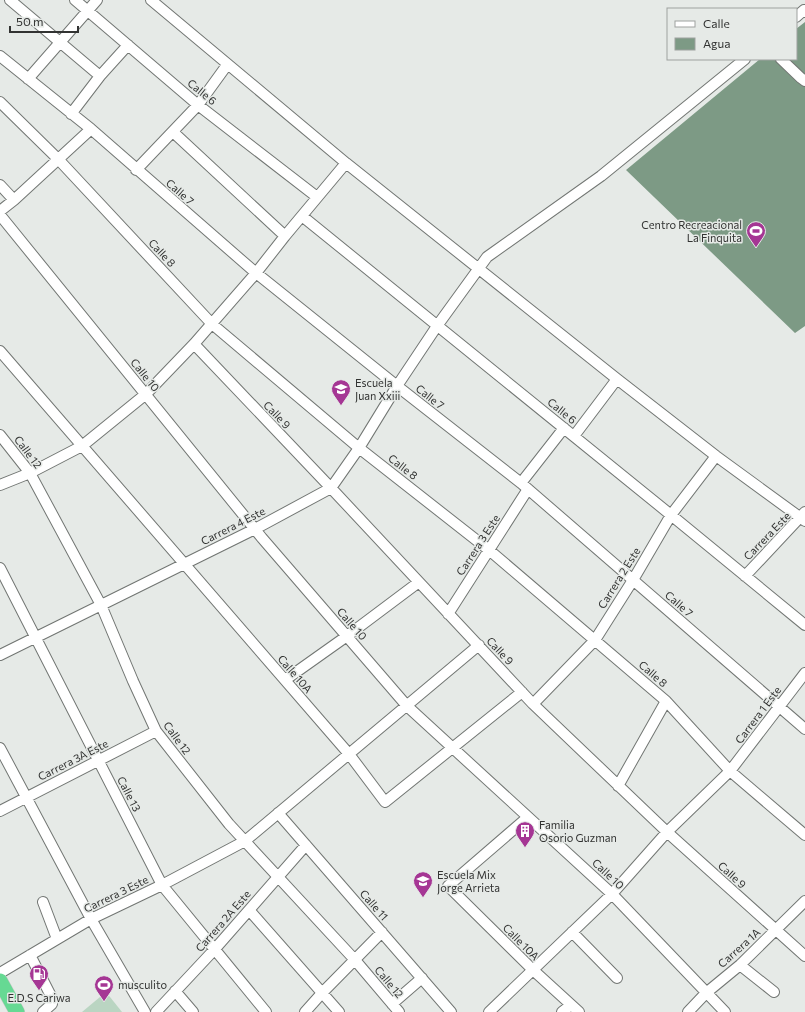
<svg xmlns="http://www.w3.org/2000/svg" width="805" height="1012" font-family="Commissioner,sans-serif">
  <rect width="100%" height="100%" fill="#e6eae7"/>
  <!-- green -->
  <path fill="#bad5c2" d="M106 992 122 1012H82Z"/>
  <!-- water -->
  <path fill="#7d9a85" d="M805 22V326L795 333 626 170 760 59H796V29Z"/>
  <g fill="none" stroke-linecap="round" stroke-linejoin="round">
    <!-- minor casing -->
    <g stroke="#727673" stroke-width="12">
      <path id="minor" d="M10 0 100 76 71 114
        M75 0 198 105 317 197
        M151 0 346 163 617 379 716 456 805 521
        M796 17 804 10 805 12
        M0 56 91 129 256 273 397 386 521 483 805 729
        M781 59 801 78 805 81
        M100 76 128 45
        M28 79 97 0
        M0 102 58 159 212 324 359 448 489 550 666 701 730 771 805 835
        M173 132 285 236
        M136 170 198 105 227 65
        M0 185 14 200
        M0 211 14 200 91 129
        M0 215 262 538 407 706 612 894 725 1012
        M302 216 671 515 805 625
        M194 344 331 488 533 704 667 832 805 956
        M0 351 349 754 385 802 522 692
        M0 435 30 473 101 605 133 681 156 731 229 824 355 960 399 1012
        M574 436 617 379
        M521 483 564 428
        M0 485 30 473 82 446 146 394 194 344 256 273 285 236 346 163
        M0 568 162 885 266 1012
        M745 576 805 512
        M448 614 528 489
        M0 655 255 529 331 488 359 448 397 386 437 326 487 257 601 176 745 59
        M285 680 347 636 419 582
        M533 704 595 640 633 580 671 515 716 456
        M0 748 91 919 145 1012
        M618 786 666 701
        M0 811 156 731
        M278 813 451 1012
        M528 817 448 886 533 970 579 1012
        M43 902 57 939
        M249 910 339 1012
        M572 932 617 978
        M30 955 52 998V1004L43 1012
        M740 965 774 992
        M0 973 91 919 162 885 245 841 479 645
        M175 991 193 1012
        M392 1004 422 978
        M156 1012 214 950 306 845
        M305 1012 322 993 382 932
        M489 1012 612 894 667 832 730 771 805 673
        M562 1012 571 1005
        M688 1012 706 993 740 965 805 901"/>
    </g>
    <!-- highway casing -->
    <g stroke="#c6c6c6" stroke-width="16">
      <path id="highway" d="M0 981 17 1012"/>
    </g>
    <!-- minor -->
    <use href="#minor" stroke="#fff" stroke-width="10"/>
    <!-- highway -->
    <use href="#highway" stroke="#66d993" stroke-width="15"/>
  </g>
  <!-- icons -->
  <defs>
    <g id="stadium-pin" transform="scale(1)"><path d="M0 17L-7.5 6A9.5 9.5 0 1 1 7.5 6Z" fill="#a53694" stroke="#e6eae7"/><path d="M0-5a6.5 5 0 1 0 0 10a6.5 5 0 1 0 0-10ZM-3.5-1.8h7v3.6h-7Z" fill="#fff"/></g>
    <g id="school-pin" transform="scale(1)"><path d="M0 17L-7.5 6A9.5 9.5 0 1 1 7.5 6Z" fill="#a53694" stroke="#e6eae7"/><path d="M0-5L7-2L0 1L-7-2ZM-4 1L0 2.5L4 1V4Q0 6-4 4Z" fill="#fff"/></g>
    <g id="building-pin" transform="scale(1)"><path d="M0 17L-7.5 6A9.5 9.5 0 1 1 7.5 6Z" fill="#a53694" stroke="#e6eae7"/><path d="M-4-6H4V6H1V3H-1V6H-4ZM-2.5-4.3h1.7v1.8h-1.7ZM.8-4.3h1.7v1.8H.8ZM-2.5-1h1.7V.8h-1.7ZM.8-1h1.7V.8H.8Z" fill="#fff"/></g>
    <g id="fuel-pin" transform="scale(1)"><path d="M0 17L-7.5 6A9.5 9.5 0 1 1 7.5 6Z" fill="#a53694" stroke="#e6eae7"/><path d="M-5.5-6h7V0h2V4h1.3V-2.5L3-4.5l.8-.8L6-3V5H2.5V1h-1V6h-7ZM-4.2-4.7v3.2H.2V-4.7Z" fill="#fff"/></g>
  </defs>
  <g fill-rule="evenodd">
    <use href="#stadium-pin" x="756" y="231"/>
    <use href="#school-pin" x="341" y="389"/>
    <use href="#building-pin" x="525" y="831"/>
    <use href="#school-pin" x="423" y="881"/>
    <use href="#fuel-pin" x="39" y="974"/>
    <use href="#stadium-pin" x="104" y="985"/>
  </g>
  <g text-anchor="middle" stroke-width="3" stroke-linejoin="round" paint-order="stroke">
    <!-- street labels -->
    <g font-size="11" fill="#323332" stroke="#e6eae7">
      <text transform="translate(202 92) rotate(39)" y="4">Calle 6</text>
      <text transform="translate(180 192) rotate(41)" y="4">Calle 7</text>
      <text transform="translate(162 253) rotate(47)" y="4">Calle 8</text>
      <text transform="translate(145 375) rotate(51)" y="4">Calle 10</text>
      <text transform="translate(430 397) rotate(38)" y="4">Calle 7</text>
      <text transform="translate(562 411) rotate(39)" y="4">Calle 6</text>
      <text transform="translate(277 415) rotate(46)" y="4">Calle 9</text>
      <text transform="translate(28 452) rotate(53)" y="4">Calle 12</text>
      <text transform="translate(403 467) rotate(38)" y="4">Calle 8</text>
      <text transform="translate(233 526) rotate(-27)" y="4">Carrera 4 Este</text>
      <text transform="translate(767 536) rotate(-46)" y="4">Carrera Este</text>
      <text transform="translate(478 545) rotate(-57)" y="4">Carrera 3 Este</text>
      <text transform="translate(619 578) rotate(-58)" y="4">Carrera 2 Este</text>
      <text transform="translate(679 604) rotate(41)" y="4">Calle 7</text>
      <text transform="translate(352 624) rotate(49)" y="4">Calle 10</text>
      <text transform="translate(500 651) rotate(47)" y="4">Calle 9</text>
      <text transform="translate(295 674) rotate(49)" y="4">Calle 10A</text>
      <text transform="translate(653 674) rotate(41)" y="4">Calle 8</text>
      <text transform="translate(758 715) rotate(-53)" y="4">Carrera 1 Este</text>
      <text transform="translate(177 738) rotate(54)" y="4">Calle 12</text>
      <text transform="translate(73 760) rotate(-27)" y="4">Carrera 3A Este</text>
      <text transform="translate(129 794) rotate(63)" y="4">Calle 13</text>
      <text transform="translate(608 874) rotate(43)" y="4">Calle 10</text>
      <text transform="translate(732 875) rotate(42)" y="4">Calle 9</text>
      <text transform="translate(116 894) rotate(-26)" y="4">Carrera 3 Este</text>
      <text transform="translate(374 905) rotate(49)" y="4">Calle 11</text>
      <text transform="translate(223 921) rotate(-49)" y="4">Carrera 2A Este</text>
      <text transform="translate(521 942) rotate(45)" y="4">Calle 10A</text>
      <text transform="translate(739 948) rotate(-42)" y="4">Carrera 1A</text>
      <text transform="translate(389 982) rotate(50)" y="4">Calle 12</text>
    </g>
    <!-- poi labels -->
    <g font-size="11" fill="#323332" stroke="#e6eae7" text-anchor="start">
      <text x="742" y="229" text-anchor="end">Centro Recreacional<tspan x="742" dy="13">La Finquita</tspan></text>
      <text x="355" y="387">Escuela<tspan x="355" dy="13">Juan Xxiii</tspan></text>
      <text x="539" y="829">Familia<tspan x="539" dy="13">Osorio Guzman</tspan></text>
      <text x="437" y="879">Escuela Mix<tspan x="437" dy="13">Jorge Arrieta</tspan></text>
      <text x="118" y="989">musculito</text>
      <text x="39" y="1002" text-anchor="middle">E.D.S Cariwa</text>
    </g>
  </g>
  <!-- legend -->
  <rect x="667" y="8" width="130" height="52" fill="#e6eae7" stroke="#9ea19f"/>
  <rect x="675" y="21" width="20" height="6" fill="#ffffff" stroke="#9ea19f"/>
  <text x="703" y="28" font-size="12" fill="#323332">Calle</text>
  <rect x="675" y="38" width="20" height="12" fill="#7d9a85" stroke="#9ea19f"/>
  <text x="703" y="48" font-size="12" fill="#323332">Agua</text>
  <!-- scale -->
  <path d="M10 26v6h68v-6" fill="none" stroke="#323332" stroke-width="2"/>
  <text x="16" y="26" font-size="12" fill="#323332" stroke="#e6eae7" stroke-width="3" paint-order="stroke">50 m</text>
</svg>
